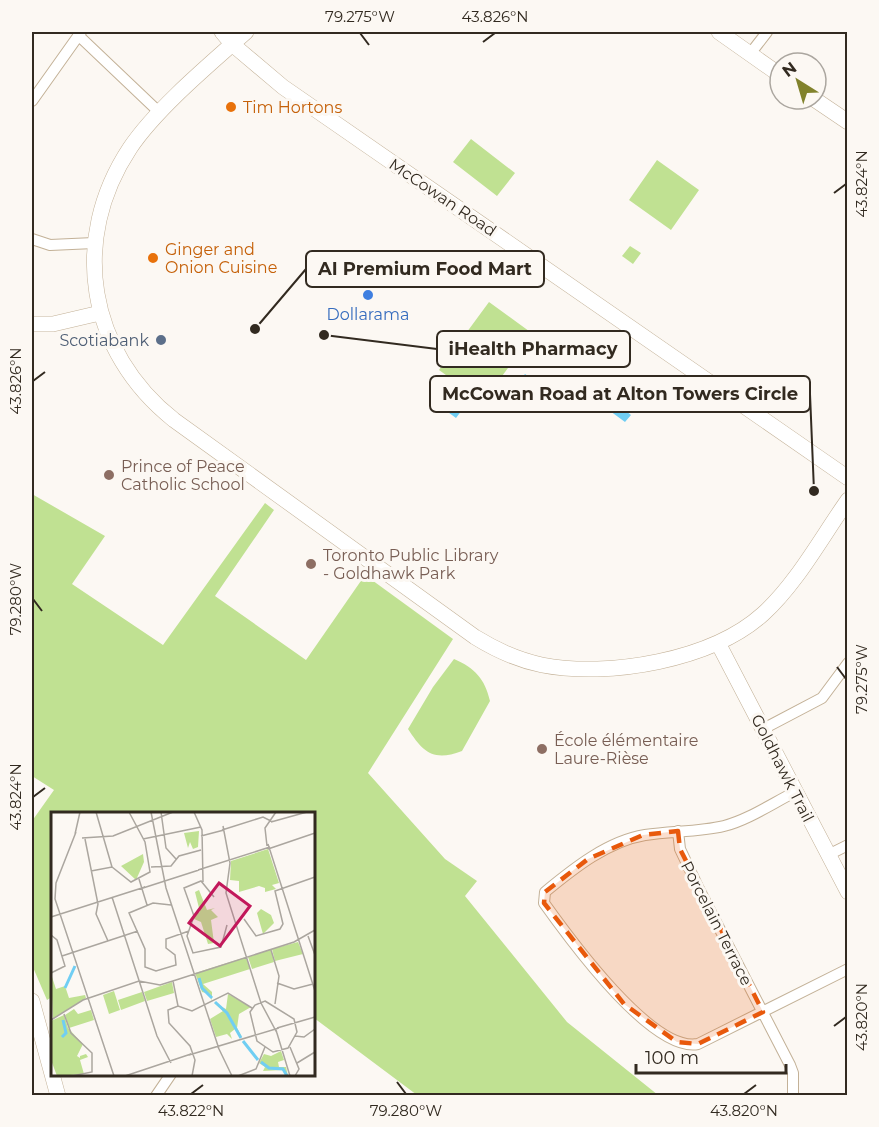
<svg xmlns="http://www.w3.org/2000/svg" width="879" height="1127" font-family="Montserrat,sans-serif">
  <rect width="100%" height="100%" fill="#fcf8f3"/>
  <!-- green -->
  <path fill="#c0e192" d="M471 139 515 173 497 196 453 162Z
    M657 160 699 190 671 230 629 200Z
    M630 246 641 253 633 264 622 256Z
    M489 302 533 334 483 402 439 370Z
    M32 494 105 536 72 584 163 645 265 503 274 510 215 596 306 660 365 575 453 639 368 773 445 859 477 881 465 896 567 1022 658 1095H417L314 1018V814H52V997L47 1000 32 965V821L54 790 32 776Z
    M454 659C475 668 485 679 490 701L462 751C433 762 423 752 408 729L433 687Z"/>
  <!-- water -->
  <path fill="#70cef3" d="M525 374 540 385 535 393 519 382Z
    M446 399 462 410 456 418 441 407Z
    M616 403 631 415 625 422 610 411Z"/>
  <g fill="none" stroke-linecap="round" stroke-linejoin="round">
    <!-- street casing -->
    <g stroke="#c3b197" stroke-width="12">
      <path id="street" d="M78 35 160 113
        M750 54 767 32
        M32 101 81 32
        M32 239 50 245 94 243
        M763 729 822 698 848 663
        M795 792C773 803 748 820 724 826 699 832 671 831 645 835 608 841 574 868 545 892L544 903C569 938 652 1053 698 1044L848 969
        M678 831 680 849 699 889 790 1065 793 1073V1096
        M828 855 848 845
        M156 1096 171 1074"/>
    </g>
    <!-- secondary casing -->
    <g stroke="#c3b197" stroke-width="16">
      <path id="secondary" d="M222 32 232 44 283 87 848 478
        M246 32C211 63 156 109 130 148 69 240 88 352 174 420L475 637C496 650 518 660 542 665 609 678 712 660 763 614 797 583 821 538 848 500
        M719 32 780 75
        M814 99 848 122
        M32 324H53L100 313
        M718 643 848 892
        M32 1001 58 1096"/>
    </g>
    <!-- street -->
    <use href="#street" stroke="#fff" stroke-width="10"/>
    <!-- secondary -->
    <use href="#secondary" stroke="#fff" stroke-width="15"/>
  </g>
  <!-- marked area -->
  <path fill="#e8590c" fill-opacity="0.2" stroke="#e8590c" stroke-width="4.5" stroke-dasharray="12 8" stroke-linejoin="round" d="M678 831 680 849 763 1012 698 1044 677 1042 624 1004 544 903 545 892 588 859 643 835Z"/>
  <!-- ticks -->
  <path fill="none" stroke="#322a20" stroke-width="2" d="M360 33 369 45M483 42 495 33M834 193 846 184M33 381 45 372M33 599 42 611M837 667 846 679M33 797 45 788M834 1026 846 1017M397 1082 406 1094M191 1094 203 1085M744 1094 756 1085"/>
  <!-- markers -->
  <g fill="#e8710a" stroke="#fcf8f3" stroke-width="2">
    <circle cx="231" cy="107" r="6"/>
    <circle cx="153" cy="258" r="6"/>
  </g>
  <circle fill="#3f7fe0" stroke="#fcf8f3" stroke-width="2" cx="368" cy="295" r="6"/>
  <circle fill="#5c6f8a" stroke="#fcf8f3" stroke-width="2" cx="161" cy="340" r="6"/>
  <g fill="#8d6e63" stroke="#fcf8f3" stroke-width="2">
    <circle cx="109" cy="475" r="6"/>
    <circle cx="311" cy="564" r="6"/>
    <circle cx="542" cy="749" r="6"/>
  </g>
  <g text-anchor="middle" stroke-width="6" stroke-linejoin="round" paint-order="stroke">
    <!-- food labels -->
    <g font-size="16" fill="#c56008" stroke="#fcf8f3" text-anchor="start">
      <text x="243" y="113">Tim Hortons</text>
      <text x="165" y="255">Ginger and<tspan x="165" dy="18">Onion Cuisine</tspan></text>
    </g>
    <!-- street labels -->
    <g font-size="16" fill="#322a20" stroke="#fcf8f3">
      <text transform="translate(443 197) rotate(34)" y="6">McCowan Road</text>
      <text transform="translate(783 768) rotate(63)" y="6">Goldhawk Trail</text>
      <text transform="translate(717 923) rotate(63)" y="6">Porcelain Terrace</text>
    </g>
    <!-- shop labels -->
    <g font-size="16" fill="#366cbe" stroke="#fcf8f3">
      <text x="368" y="320">Dollarama</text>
    </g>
    <!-- service labels -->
    <g font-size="16" fill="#4e5e75" stroke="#fcf8f3" text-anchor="end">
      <text x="149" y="346">Scotiabank</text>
    </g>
    <!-- education labels -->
    <g font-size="16" fill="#785e54" stroke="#fcf8f3" text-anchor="start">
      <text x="121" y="472">Prince of Peace<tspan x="121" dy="18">Catholic School</tspan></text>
      <text x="323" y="561">Toronto Public Library<tspan x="323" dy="18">- Goldhawk Park</tspan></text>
      <text x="554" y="746">École élémentaire<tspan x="554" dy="18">Laure-Rièse</tspan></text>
    </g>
  </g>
  <!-- overview -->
  <g transform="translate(51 812)">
    <rect width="264" height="264" fill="#fcf8f3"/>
    <path d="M148 19 147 35 142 37 139 30 137 36 133 21ZM217 37 228 71 221 73 225 77 214 80V76L208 74 188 80V69L179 68 180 49ZM92 42 93 50 85 68 70 54ZM148 78 156 98 164 96 160 98 167 105 160 108 163 131 157 132 150 110 143 107V102L149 100 144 80ZM210 97 220 103 223 111 212 122 206 101ZM247 130 252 142 224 149 221 137ZM220 137 223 150 201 157 197 145ZM195 145 199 157 152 172 161 180V189L159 182 151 180 144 161ZM0 162 5 177 14 174 18 186 34 183 35 186 2 207ZM121 170 123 181 96 189 93 180ZM63 179 69 198 58 202 52 183ZM91 180 94 189 70 198 67 188ZM177 182 200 195 188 202 186 216 191 225 184 217 179 221 181 227 176 222 165 225 159 207 172 199 163 191 175 197ZM23 197 27 202 40 198 43 208 18 216 14 203ZM13 203 17 216 32 232 26 244 29 246V244L35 242 37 245 29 248 33 262 6 264 0 248V209ZM230 239 233 248 227 250 228 255H235L237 264 231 258 212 259 214 255 208 251 213 242 220 244Z" fill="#c0e192"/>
    <path fill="none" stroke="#70cef3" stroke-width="3" d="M148 166 151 176 161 186M14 176 24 154M164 190 176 201 190 226M11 225 15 221 12 208M192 229 207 248M210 250 218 256 232 257 236 264"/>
    <path fill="none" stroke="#aba69f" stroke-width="1.5" d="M45 0 61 55M100 0 115 76 168 237M110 0 115 36 125 47M143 0 151 18 152 70M220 10 256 0M172 14 179 51 175 81 210 191 226 221M171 18 212 5 222 10M25 20 5 71 4 87 63 264M24 22 29 0M150 24 173 18M31 26 62 24 122 0M34 27 47 92 45 102 57 129M92 27 150 15M217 32 264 179M216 34 214 16 225 0M217 37 264 21M100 55 120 54 128 44 150 38M147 58 219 35M40 59 61 55 80 70 99 60 94 30 78 0M88 67 96 93M92 76 148 58M61 85 106 224 120 251M163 85 150 69 133 76 143 104 136 124 142 141 170 135 176 113M120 93 102 91 78 101 94 137V155L105 159 125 153 124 143 115 136V127L138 119M0 105 94 75M193 107 205 124 229 117 232 112 224 79 264 65M0 123 6 128 14 154 0 161M257 124 264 143M220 138 228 164 224 192M11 144 87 119M122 169 127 194M226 171 243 177 262 172M214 189 243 207 246 220 237 236 222 240 206 229 199 200 204 193ZM13 202 20 221 41 241V260L21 264M0 208 32 188 88 169 109 173 125 168 243 130 264 118M226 216 264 205M225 218 239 264M244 224 253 225 264 217M167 235 181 264M239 235 248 257 244 264M138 243 228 216M246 251 264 240M74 264 140 242M141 264 144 248 139 234 118 211 117 198 127 194 141 199 177 181 201 196M187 264 205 257 214 235"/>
    <path fill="#c2185b" fill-opacity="0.15" stroke="#c2185b" stroke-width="3" d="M168 71 199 94 169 134 138 111Z"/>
    <rect width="264" height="264" fill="none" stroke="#322a20" stroke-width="3"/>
  </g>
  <!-- callouts -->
  <path fill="none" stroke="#322a20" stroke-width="2" d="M255 329L306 269M324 335L437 349M814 491L810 394"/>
  <g fill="#322a20" stroke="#fcf8f3" stroke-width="2">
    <circle cx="255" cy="329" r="6"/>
    <circle cx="324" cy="335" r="6"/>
    <circle cx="814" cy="491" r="6"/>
  </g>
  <g fill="#fcf8f3" stroke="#322a20" stroke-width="2">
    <rect x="306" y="251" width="238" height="36" rx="6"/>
    <rect x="437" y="331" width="193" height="36" rx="6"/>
    <rect x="430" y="376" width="380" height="36" rx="6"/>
  </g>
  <g font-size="18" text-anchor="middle" font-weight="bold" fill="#322a20">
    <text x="425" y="275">AI Premium Food Mart</text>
    <text x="533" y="355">iHealth Pharmacy</text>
    <text x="620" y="400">McCowan Road at Alton Towers Circle</text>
  </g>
  <!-- border -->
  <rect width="879" height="1127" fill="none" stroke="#fcf8f3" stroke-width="66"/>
  <!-- north arrow -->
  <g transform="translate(798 81) rotate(323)"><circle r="28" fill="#fcf8f3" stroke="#aba69f" stroke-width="1.5"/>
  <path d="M0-4.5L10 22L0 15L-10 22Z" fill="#81822c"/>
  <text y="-9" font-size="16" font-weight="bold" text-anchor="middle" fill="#322a20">N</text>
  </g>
  <!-- scale -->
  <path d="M636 1064v9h150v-9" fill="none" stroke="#322a20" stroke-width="3"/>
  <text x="645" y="1064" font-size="18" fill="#322a20" stroke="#fcf8f3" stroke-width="4.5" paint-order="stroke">100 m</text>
  <rect x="33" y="33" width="813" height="1061" fill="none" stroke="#322a20" stroke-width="2"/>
  <g font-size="15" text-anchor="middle" fill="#322a20">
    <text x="360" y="22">79.275°W</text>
    <text x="495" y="22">43.826°N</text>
    <text transform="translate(862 184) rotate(-90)" y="5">43.824°N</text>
    <text transform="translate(16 381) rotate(-90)" y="5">43.826°N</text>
    <text transform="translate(16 599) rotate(-90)" y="5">79.280°W</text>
    <text transform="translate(862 679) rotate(-90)" y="5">79.275°W</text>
    <text transform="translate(16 797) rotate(-90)" y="5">43.824°N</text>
    <text transform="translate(862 1017) rotate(-90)" y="5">43.820°N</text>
    <text x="191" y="1116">43.822°N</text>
    <text x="406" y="1116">79.280°W</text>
    <text x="744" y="1116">43.820°N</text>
  </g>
</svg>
